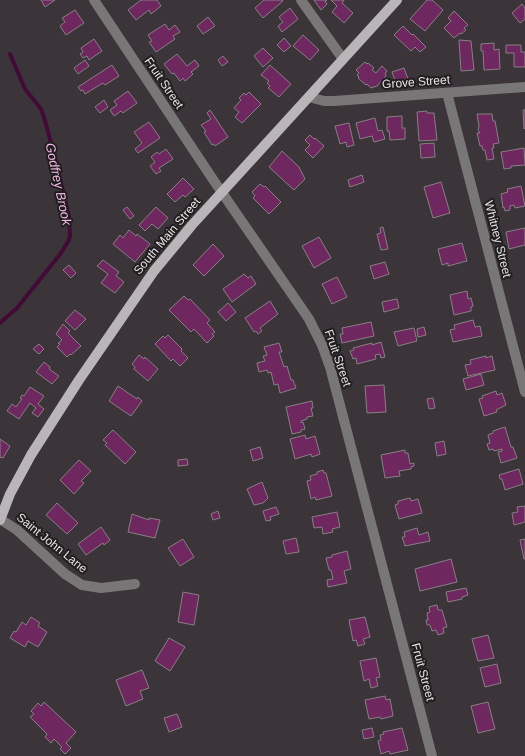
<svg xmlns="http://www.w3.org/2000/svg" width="525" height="756" font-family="Arial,sans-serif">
  <rect width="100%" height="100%" fill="#3b3539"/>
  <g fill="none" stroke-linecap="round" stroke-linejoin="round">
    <!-- stream -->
    <path stroke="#420b37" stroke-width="4" d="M0 323 17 308 61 253 69 240 70 235 69 216 54 154 44 117 41 109 25 89 10 54"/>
  </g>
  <!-- building -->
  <path fill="#6f275f" stroke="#868084" d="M41 0H55L45 7Z
    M141 0H157L161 6 151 14 149 10 136 20 128 10Z
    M264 0H282L283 1 263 18 255 8Z
    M314 0H327L325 1 327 4 321 10Z
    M331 0H344L342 3 353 13 344 23 332 12 337 6Z
    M427 0H432L443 10 425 31 410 19Z
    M522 4 525 8V19L520 23 512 13Z
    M290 8 298 19 282 32 278 26 283 22 279 17Z
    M75 10 84 23 66 35 60 26 65 22 62 18Z
    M454 11 468 25 464 28 466 30 461 34 460 33 454 38 444 28 451 21 448 18Z
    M208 17 215 26 203 34 197 26Z
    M165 24 169 30 175 25 180 32 173 36 175 39 156 52 149 42 152 41 148 35Z
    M403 26 412 35 413 34 426 47 420 52 415 47 411 51 394 35Z
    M303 35 319 50 310 60 293 46Z
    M284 38 291 46 284 52 277 45Z
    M94 39 102 51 89 60 87 56 83 58 80 54 83 52 81 48Z
    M459 40 471 41 474 70 461 71Z
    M494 43V50L499 49 500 69 484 70 483 51H481V44Z
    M506 45H521V52H525V67H514V53H506Z
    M263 48 273 58 263 67 254 56Z
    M177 54 187 66 195 60 199 66 191 72 193 74 185 81 183 78 180 81 174 73 172 74 164 64Z
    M223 56 228 62 222 66 218 60Z
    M85 60 89 66 78 74 74 68Z
    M365 62 367 64 368 63 374 68 372 70 376 73 382 66 387 71 385 74 386 76 377 86 371 88 367 84 366 85 358 78 359 77 357 75 359 73 356 70Z
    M112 65 119 76 105 85 103 83 85 94 83 90 81 91 78 87Z
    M270 65 291 84 279 97 268 88 270 86 267 83 269 81 261 75Z
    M404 68 408 79 396 83 392 72Z
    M128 91 137 103 123 113 121 111 114 116 110 110 117 105 114 101Z
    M249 92 261 104 242 123 235 117 239 112 234 108 241 100 239 98 244 93 246 95Z
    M104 100 108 107 100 113 95 107Z
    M210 110 228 137 215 146 214 144 212 145 204 132 206 131 201 125 211 119 207 113Z
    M523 110H525V128L524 129Z
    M427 111V113H434L437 140 419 141 417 112Z
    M477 114H492L493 121H495L499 143 493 144 494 148H492L494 159 487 160 485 150H483L482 146H480L477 133H480L478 130 479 126Z
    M402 116V128H405V139L390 140 389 131H387V117Z
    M375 118 378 131 382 130 385 139 374 142 372 136 360 139 356 123Z
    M149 122 160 138 138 153 135 149 142 143 134 132Z
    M349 123 354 145 347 147 346 142 340 144 335 126Z
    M310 135 314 139 315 138 324 146 313 158 305 150 310 145 305 140Z
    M434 143 435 157 421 158 420 144Z
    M524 148 525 165 511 166V168L504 169 501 152Z
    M166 149 173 159 159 168 161 171 156 174 150 166 155 162 151 157 157 152 159 154Z
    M282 151 299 167 305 179 294 190 269 167Z
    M362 175 364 182 350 187 348 180Z
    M183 178 194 189 185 197 183 195 175 202 167 194Z
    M441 182 450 213 433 218 424 187Z
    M260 184 264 187 265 186 281 202 269 214 253 198 255 196 252 192Z
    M521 186 525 206 515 208 514 205 510 206V210L505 211 504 207 503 208 501 194 508 192 507 189Z
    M127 207 134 216 130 219 123 210Z
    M156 207 168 218 158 229 152 224 145 231 139 225Z
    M383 227 388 249 381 250 377 234 381 233 380 228Z
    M525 228V245L509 249 506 232Z
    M129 230 136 236 137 234 150 244 135 262 113 244 120 235 123 238Z
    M319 237 331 258 314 268 302 246Z
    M462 243 467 261 448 266V263L442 265 438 249Z
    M213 244 224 256 204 276 193 265Z
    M103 260 119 272 116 276 124 282 115 293 101 283 108 274 97 266Z
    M385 262 389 274 374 279 370 266Z
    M69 265 76 273 71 278 63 270Z
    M244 274 248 278 251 276 256 284 232 302 223 289Z
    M337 277 347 297 332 304 322 284Z
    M467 291 468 299 471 298 473 306 471 307V311L454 315 450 295Z
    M184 296 188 300 190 299 210 320 207 323 215 332 212 334 214 336 207 343 194 329 191 332 169 310Z
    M397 299 399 308 384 312 382 302Z
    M270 301 278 314 260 328 262 331 258 334 256 331 254 332 245 318Z
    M228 303 236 312 226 321 218 312Z
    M75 310 86 319 75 330 65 321Z
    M473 320 475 327 480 326 482 336 453 342 450 330 455 329 454 325Z
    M371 322 374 336 342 343 340 334H343L342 328Z
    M63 324 70 331 68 333 81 346 71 355 70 354 67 357 57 347 60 344 58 343 62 340 56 334Z
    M424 327 426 335 418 337 417 329Z
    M414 328 417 341 398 346 394 332Z
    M168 335 182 349 181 351 188 358 180 366 173 359 171 361 155 344 163 336 165 338Z
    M381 342 385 357 381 358 380 354 375 355 376 359 357 364 356 358 353 359 350 351 354 350 353 348 372 343V345Z
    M279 343 282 352H279L284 367 287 366 291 380H293L296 388 280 393 278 384 274 385 271 372 268 373 267 370 259 372 257 363 265 361 263 356 267 355 264 347Z
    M39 344 44 349 39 354 33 349Z
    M139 355 144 359 145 357 158 369 148 381 134 369 135 367 132 364Z
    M486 356V358L492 356 495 370 468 376 465 365 471 364 470 360Z
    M44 362 50 367 49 369 59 376 52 384 36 372Z
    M481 374 484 385 466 390 463 379Z
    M384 385 386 412 367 413 365 386Z
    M118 386 137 399 138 397 142 401 131 416 109 401Z
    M30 387 44 396 38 404 44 409 38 417 32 413 36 408 30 403 19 419 7 411 12 404 16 407 22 399 20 398 22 395 24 396Z
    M496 391 497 395 502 393 506 405 496 410 497 412 484 416 479 399 483 398 482 396Z
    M433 398 435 408 429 409 427 399Z
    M312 401 313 408H311L313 416 307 417V419L301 421V423L303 422 305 429 301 430V432L292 434 286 407Z
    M505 427 511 447H513L517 458 501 463 498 452 502 451V449L494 451 493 449 489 450 487 444 490 443 488 435 493 433V431Z
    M113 430 136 452 125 464 105 445 107 443 103 440Z
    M305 435 306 439 315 436 320 454 312 457 311 454 295 459 290 439Z
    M0 439 10 446 3 458 1 457 0 458Z
    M444 441 446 454 437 456 435 443Z
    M260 447 263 458 253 461 250 450Z
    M405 450V453H408L410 464 414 463V466L411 467V469L399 471 400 476 385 478 381 455Z
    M187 459 188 465 178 466V460Z
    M79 460 91 471 81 481 84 483 74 494 60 480Z
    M519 469 523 484 505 490 502 479H500L499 475Z
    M323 470 324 473H326L332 496 316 500 315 497 311 499 307 481 311 480 310 476 317 474V472Z
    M262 482 268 498 263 503 254 505 247 489Z
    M410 498 411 501 418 499 422 513 399 519 395 505 398 504V501Z
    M57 503 78 523 67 534 46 515Z
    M525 506V522L514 525 512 513 518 512 517 507Z
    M276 507 279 514 270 517 271 520 266 521 263 511Z
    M218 511 220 518 213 520 211 514Z
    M337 512 340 527 332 529 333 532 323 534 322 527 314 528 312 517Z
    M132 514 149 520V518L160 520 155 538 128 532Z
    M101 527 110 540 104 545 103 543 86 555 78 544Z
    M417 528 419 535 428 532 430 541 405 546 402 537H405L404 532Z
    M296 538 299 552 286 554 283 541Z
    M183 539 194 557 180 566 168 548Z
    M525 539V559H524L520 540Z
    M347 551 351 569 344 571 347 583 328 587 327 580 333 579 331 570H329L326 558 332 557V555Z
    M451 559 457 582 420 591 415 569Z
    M466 588 468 595 462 597V599L448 602 446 592Z
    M183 592 199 595 194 625 178 622Z
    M437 605 438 610H442L447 627 443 628 444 633 438 635 436 630 432 631 430 625H427L426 620H428L427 613 430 612 429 607Z
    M31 617 40 623 38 626 47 632 38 647 28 641 25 647 10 638 14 631 16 632 22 622 26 625Z
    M365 617 370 637 363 639 365 644 358 646 356 640 353 641 349 620Z
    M488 635 494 658 478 661 472 639Z
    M169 638 185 647 170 671 155 661Z
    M376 658 380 677 376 678 378 686 371 688 369 679 364 681 360 661Z
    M497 664 501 683 485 687 480 668Z
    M142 670 149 688 140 691 143 699 126 706 116 680Z
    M385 696 386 700 390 699 393 716 381 719 380 717 369 719 365 700Z
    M44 702 76 732 66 743 71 748 65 754 60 749 62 747 54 739 51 743 45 737 47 734 30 717 34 714 31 711 38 703 41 706Z
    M488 702 495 729 478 733 471 706Z
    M177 714 182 727 169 732 164 718Z
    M372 728 374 737 364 739 362 730Z
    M402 728 408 750 390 754 389 751 381 754 378 741 381 740 380 735 384 734 383 732Z"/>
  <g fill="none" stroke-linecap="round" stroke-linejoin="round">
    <!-- minor -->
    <path stroke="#797678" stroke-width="10" d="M94 0 212 178 309 319 322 345 330 367 432 756
      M301 0 343 59
      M447 93 525 392
      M309 97 324 101H334L525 87
      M0 519 17 530 65 574 82 585 101 588 135 584"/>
    <!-- major -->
    <path stroke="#bab5b8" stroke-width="10" d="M0 520 10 494 31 455 79 380 154 271 192 225 397 0"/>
  </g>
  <g text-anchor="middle" stroke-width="4" stroke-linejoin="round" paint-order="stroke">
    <!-- street labels -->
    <g font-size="12" fill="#e6e2e5" stroke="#201e1f">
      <text transform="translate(416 82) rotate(-4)" y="4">Grove Street</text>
      <text transform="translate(164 83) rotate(56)" y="4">Fruit Street</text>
      <text transform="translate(167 236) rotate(-50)" y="4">South Main Street</text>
      <text transform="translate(498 239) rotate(76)" y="4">Whitney Street</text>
      <text transform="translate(338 358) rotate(71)" y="4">Fruit Street</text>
      <text transform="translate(52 543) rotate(39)" y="4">Saint John Lane</text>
      <text transform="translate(423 672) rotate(75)" y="4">Fruit Street</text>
    </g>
    <!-- water labels -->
    <g font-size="13" font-style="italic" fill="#f7b7e4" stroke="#201e1f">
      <text transform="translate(59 184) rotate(78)" y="5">Godfrey Brook</text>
    </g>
  </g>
</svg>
